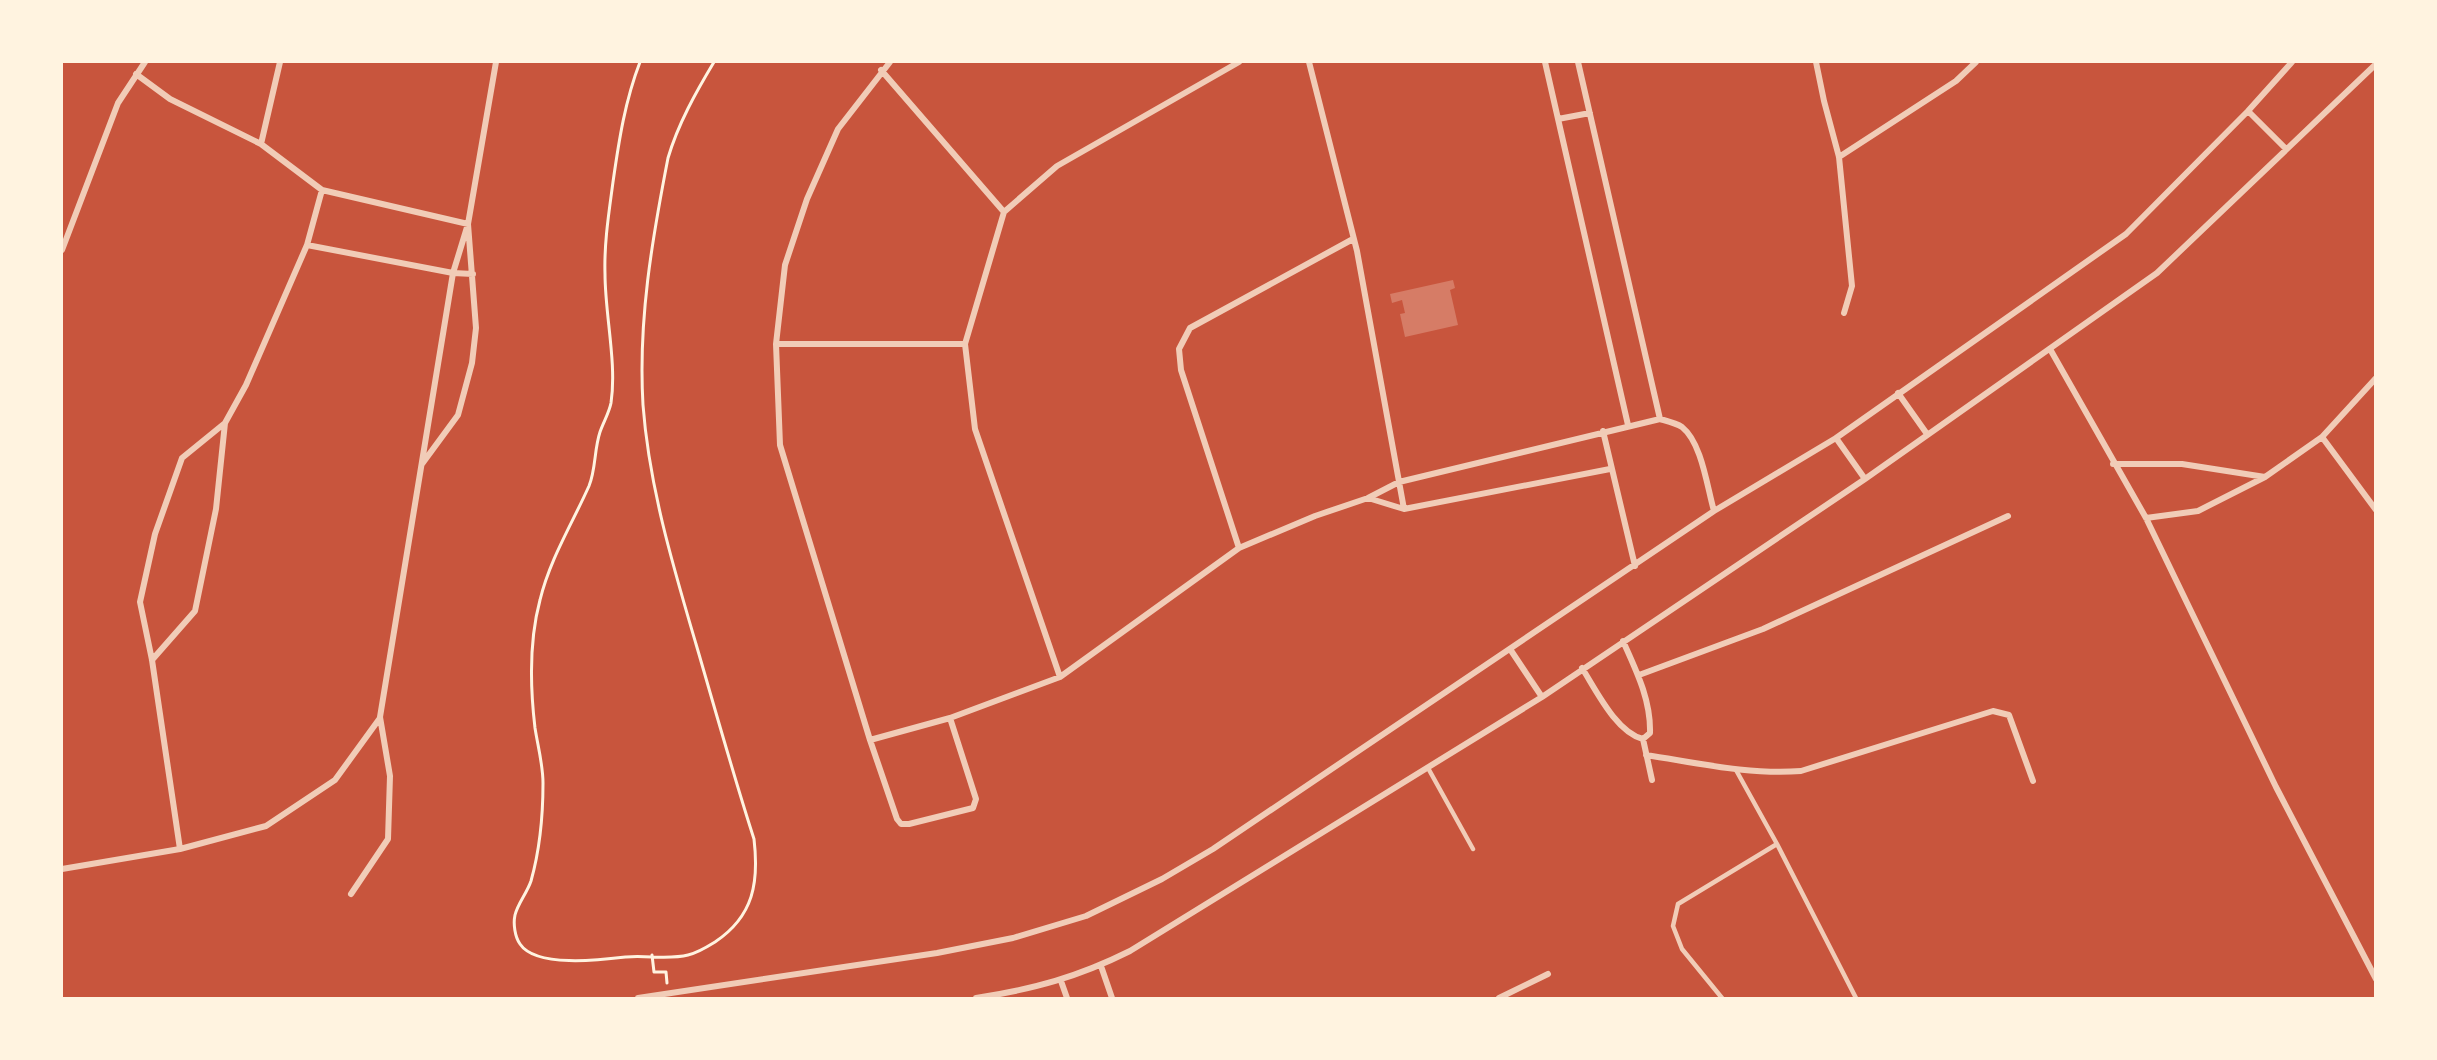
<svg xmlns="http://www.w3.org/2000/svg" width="2437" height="1060" font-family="'Fira Sans',sans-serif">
  <rect width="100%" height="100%" fill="#c8553d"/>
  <!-- building -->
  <path fill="#d67c66" d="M1453 280 1455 288 1450 290 1458 325 1405 337 1400 314 1405 313 1402 300 1392 303 1390 294Z"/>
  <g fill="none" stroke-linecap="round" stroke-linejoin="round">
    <!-- path -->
    <path stroke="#fff3e0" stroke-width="3" d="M640 62C625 101 619 140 613 182 609 212 604 243 605 274 605 315 617 363 611 403 609 413 603 423 600 432 594 450 596 469 589 486 572 524 550 559 540 600 529 641 530 686 535 728 538 747 543 765 543 783 543 816 540 849 531 881 527 893 518 903 515 915 513 924 515 937 520 944 536 968 601 960 626 957 646 955 669 960 688 955 697 953 707 947 715 942 754 916 759 882 754 839 733 774 715 709 696 644 673 566 649 486 643 405 638 321 652 240 668 158 678 124 696 92 714 62
      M652 955 654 972H666L667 983"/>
    <!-- service -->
    <path stroke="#f1ccb7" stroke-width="4.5" d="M1428 768 1473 849
      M1736 770 1777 844 1856 998
      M1722 998 1682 949 1673 926 1678 904 1777 844"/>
    <!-- minor -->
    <path stroke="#f1ccb7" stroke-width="6" d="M890 62 838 129 807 199 785 265 776 344 780 445 870 740 897 819 901 824H909L973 808 976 799 950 718
      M1309 62 1357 251 1404 509
      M1545 62 1628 425
      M1578 62 1660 419
      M1816 62 1824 101 1839 157 1852 286 1844 313
      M881 70 1004 212
      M136 74 170 99 261 144
      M2248 111 2286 149
      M1558 119 1590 113
      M1839 157 1956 81 1976 62
      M322 190 468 224 476 328 472 363 458 415 422 464
      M307 245 453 273 473 274
      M62 250 118 103 145 62
      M776 344H965
      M2050 349 2146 518 2276 787 2376 979
      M1898 393 1927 434
      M1603 431 1635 566
      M2322 437 2376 510
      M1836 438 1865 479
      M2113 464H2182L2265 477
      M1368 498 1404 509 1610 469
      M2146 518 2198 511 2265 477 2322 437 2376 378
      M1239 548 1181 370 1179 349 1190 328 1353 239
      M1623 641C1636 670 1651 700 1650 733L1643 739
      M1510 649 1542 697
      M152 660 195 611 216 509 225 423
      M1582 668C1596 690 1616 732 1643 739
      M1639 675 1763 629 2008 516
      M1060 677 975 429 965 344 1004 212 1057 166 1239 62
      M1643 739 1652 780
      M870 740 950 718 1060 677 1239 548 1315 516 1368 498 1399 482 1660 419C1667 421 1676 423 1682 427 1702 443 1707 487 1714 511
      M1646 755C1698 763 1749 775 1801 771L1993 711 2009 715 2033 781
      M180 849 152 660 140 602 155 534 182 458 225 423 246 385 307 245 322 190 261 144 280 62
      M62 869 180 849 266 826 335 780 380 718
      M351 894 388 839 390 776 380 717 453 273 468 224 496 62
      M1101 966 1112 998
      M1061 981 1067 998
      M638 998 937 953 1013 938 1086 916 1162 879 1213 849 1714 511 1836 438 2126 234 2248 111 2292 62
      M976 998C1034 989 1078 977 1130 951L1542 697 1865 479 2157 273 2376 64
      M1499 998 1548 974"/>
  </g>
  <!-- border -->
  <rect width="2437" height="1060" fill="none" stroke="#fff3e0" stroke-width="126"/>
</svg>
